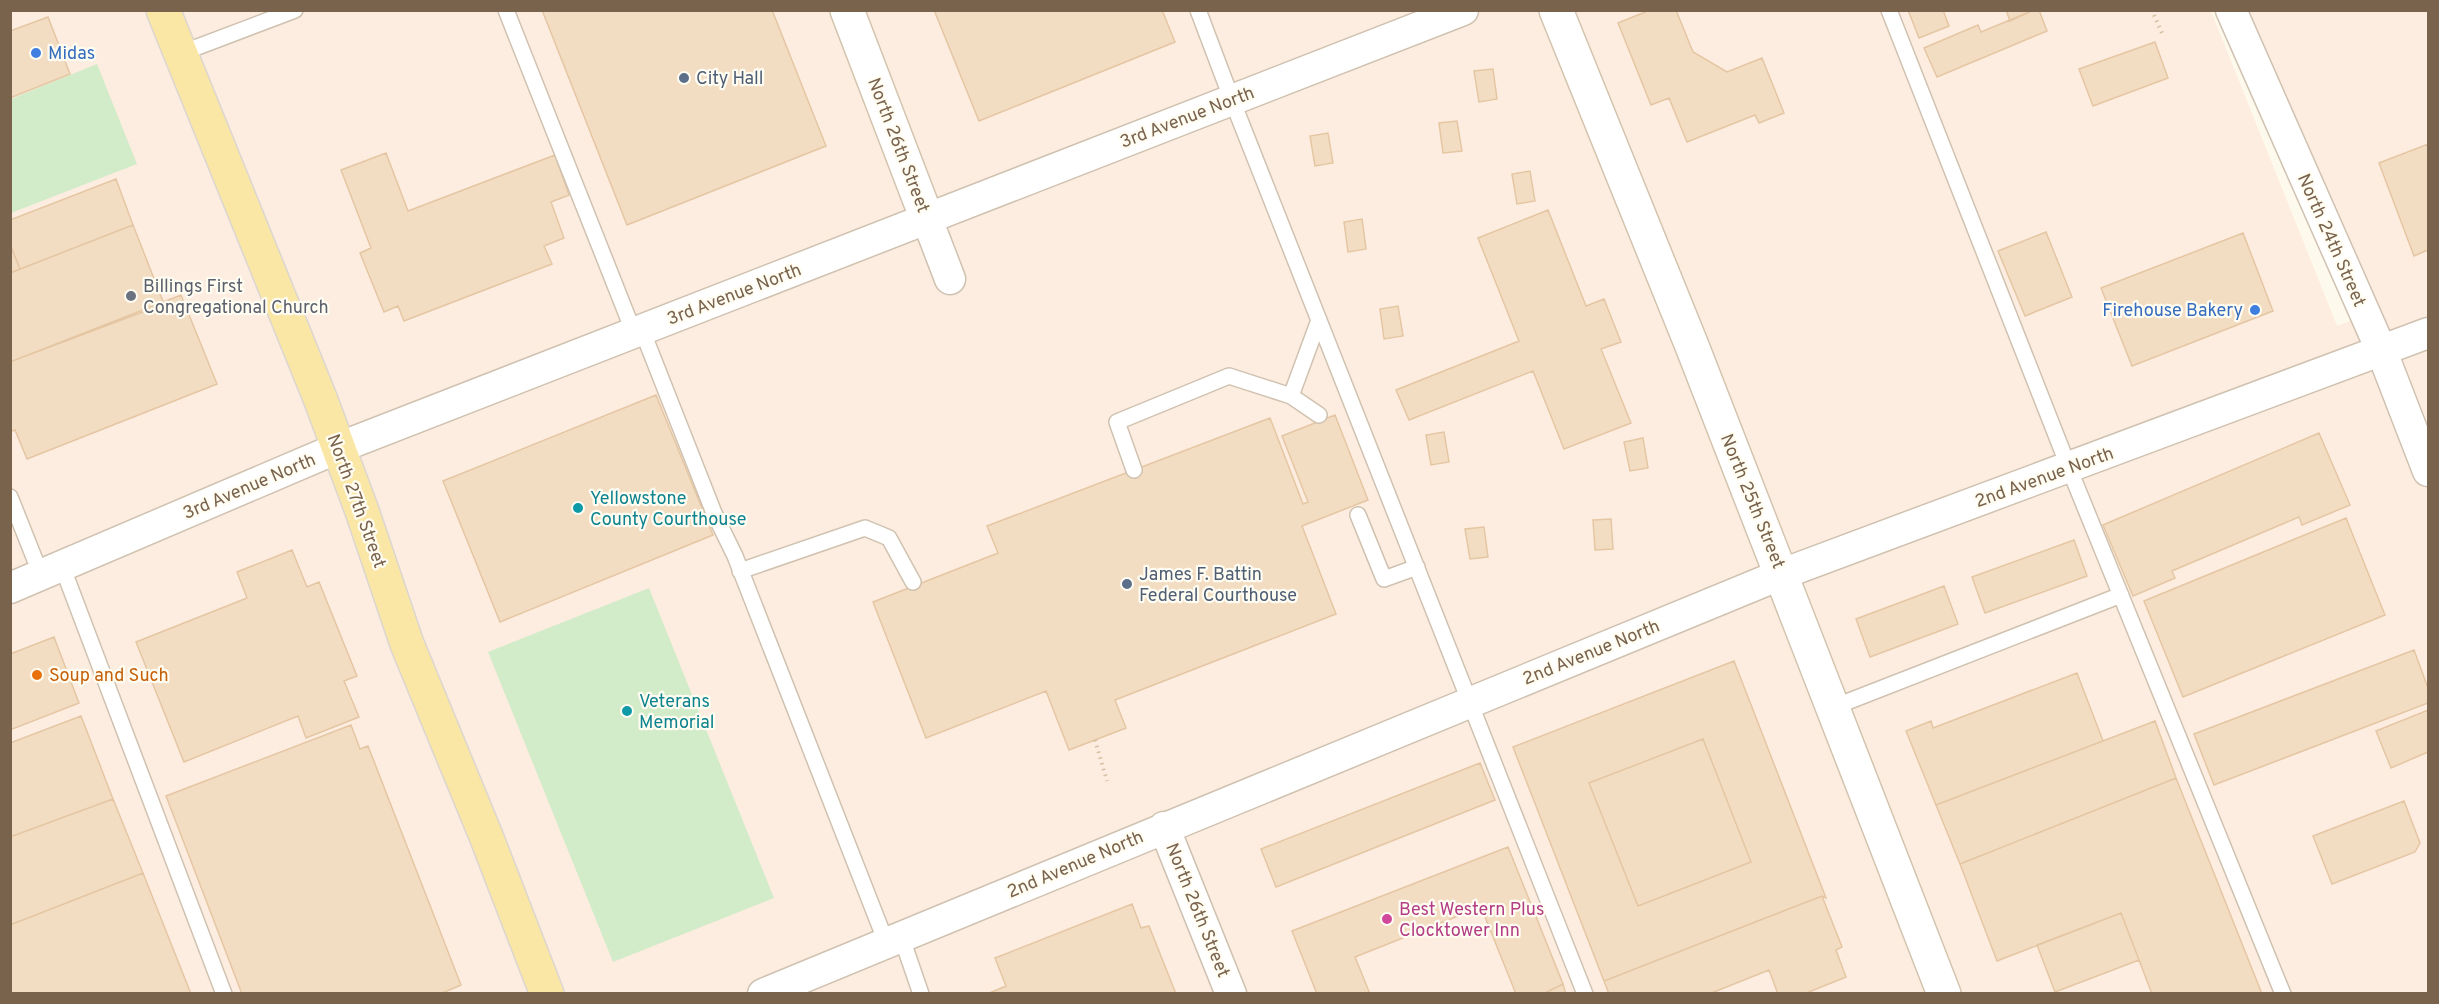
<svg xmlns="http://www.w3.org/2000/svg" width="2439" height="1004" font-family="Overpass,sans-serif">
  <rect width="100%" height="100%" fill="#fdf9ec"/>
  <!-- commercial -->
  <path fill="#fdede0" d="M10 11H2211L2337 326 2366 315 2241 11H2428V993H11Z"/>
  <!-- green -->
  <path fill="#d2ebc9" d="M97 64 137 164 11 213V99Z
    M649 588 774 898 613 962 488 652Z"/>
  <!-- building -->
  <path fill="#f2ddc3" stroke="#e5c6a3" stroke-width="1.5" fill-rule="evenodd" d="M542 10H772L826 146 627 225Z
    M934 10H1162L1175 42 979 121Z
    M1650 10H1676L1693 52 1727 72 1762 58 1784 113 1759 123 1755 115 1687 142 1669 98 1651 105 1618 23Z
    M1908 10H1943L1949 26 1919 38Z
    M2006 10H2034L2010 21Z
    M2034 10H2039L2047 31 1937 77 1924 48 1978 25 1981 32Z
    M48 17 70 74 10 98V31Z
    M2155 42 2168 78 2093 106 2079 69Z
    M1493 69 1497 99 1479 102 1474 71Z
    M1457 121 1462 151 1443 153 1439 123Z
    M1328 133 1333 163 1315 166 1310 136Z
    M2428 144V250L2414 256 2379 163Z
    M386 153 408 211 555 155 569 195 551 202 564 238 544 246 552 264 404 321 398 306 384 312 360 253 371 248 341 170Z
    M1530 171 1535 201 1517 204 1512 174Z
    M116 179 133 225 20 269 10 244V220Z
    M1548 210 1586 306 1604 299 1621 342 1601 349 1631 423 1564 449 1533 371 1409 420 1396 390 1519 341 1478 238Z
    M1362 219 1366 249 1348 252 1344 222Z
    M133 225 164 304 10 362V273Z
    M2046 232 2072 297 2025 316 1998 251Z
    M2243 233 2273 311 2132 366 2101 288Z
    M10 244 20 269 10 273Z
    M181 295 217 384 27 459 15 430 10 432V362Z
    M1398 306 1403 336 1384 339 1380 309Z
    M656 395 713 535 500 622 443 481Z
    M1335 415 1368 500 1302 526 1336 614 1115 700 1126 728 1069 750 1046 691 926 738 873 602 998 553 987 526 1270 418 1303 504 1308 502 1282 436Z
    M1444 432 1449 462 1431 465 1426 435Z
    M2319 433 2350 505 2302 525 2299 517 2172 571 2175 578 2133 596 2103 525Z
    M1643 438 1648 468 1630 471 1624 442Z
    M2346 518 2385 615 2183 697 2144 601Z
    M1611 519 1613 549 1595 550 1593 520Z
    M1484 527 1488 557 1470 559 1465 529Z
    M2074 540 2087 576 1985 613 1972 577Z
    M292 550 307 587 319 582 357 676 344 681 359 717 306 738 298 716 184 762 136 642 247 598 237 572Z
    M1944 586 1958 624 1870 657 1856 619Z
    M54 637 79 703 10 730V654Z
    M2414 650 2428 688V703L2214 785 2194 734Z
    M1734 661 1826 898 1822 896 1604 981 1513 747ZM1703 739 1751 862 1638 906 1589 783Z
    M2077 673 2103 741 1936 805 1906 731 1931 721 1933 728Z
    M2428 710V752L2391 768 2376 731Z
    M81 716 113 799 10 837V743Z
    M2155 721 2176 778 1960 864 1936 805Z
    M351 725 360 749 368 746 461 985 440 994H242L166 796Z
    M1703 739 1751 862 1638 906 1589 783Z
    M1480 763 1495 800 1276 887 1261 849Z
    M2176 778 2262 994H2152L2121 913 1997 961 1960 864Z
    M113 799 143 873 10 925V837Z
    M2404 801 2420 843 2415 852 2332 884 2313 836Z
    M1508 847 1563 984 1543 994H1516L1481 907 1355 957 1370 994H1317L1292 931Z
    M143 873 191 994H10V925Z
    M1822 896 1842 947 1836 950 1846 977 1804 994H1778L1769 970 1709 994H1609L1604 981Z
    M1132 904 1141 928 1149 926 1176 994H987L1006 986 995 958Z
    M2121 913 2139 960 2055 992 2037 945Z
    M1563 984 1566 994H1543Z"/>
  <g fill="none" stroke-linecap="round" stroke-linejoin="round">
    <!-- lane casing -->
    <g stroke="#d0c2b0" stroke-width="18">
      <path id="lane" d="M506 10 634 333
        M1198 10 1232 100 1585 994
        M1889 10 2069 468 2283 994
        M179 54 295 10
        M642 330 714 513 735 556 886 942
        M1291 396 1319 320
        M1134 470 1117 422 1229 376 1291 396 1319 415
        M10 497 41 575
        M1358 515 1384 579 1417 567
        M62 566 224 994
        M740 571 865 528 889 538 913 582
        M1834 707 2121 595
        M901 936 921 994"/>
    </g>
    <!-- street casing -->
    <g stroke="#d0c2b0" stroke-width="33">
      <path id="street" d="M2231 10 2382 352 2428 471
        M927 219 950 279
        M10 588 338 448 1463 10
        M1164 827 1231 994
        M763 994 1782 574 2428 333"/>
    </g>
    <!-- secondary casing -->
    <g stroke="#d3c4ae" stroke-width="36">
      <path id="secondary" d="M847 10 927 219
        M1556 10 1692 346 1944 994"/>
    </g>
    <!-- primary casing -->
    <g stroke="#dcd6d1" stroke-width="36">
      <path id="primary" d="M163 10 320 398 362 511 407 644 486 836 547 994"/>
    </g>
    <!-- path -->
    <path stroke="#d8c0a5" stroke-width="4" stroke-dasharray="1.5 4.5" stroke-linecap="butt" d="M2154 15 2162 33
      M1095 740 1107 781"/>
    <!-- lane -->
    <use href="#lane" stroke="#fff" stroke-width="15"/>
    <!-- street -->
    <use href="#street" stroke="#fff" stroke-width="30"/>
    <!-- secondary -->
    <use href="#secondary" stroke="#fff" stroke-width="33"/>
    <!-- primary -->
    <use href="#primary" stroke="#fae7a5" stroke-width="33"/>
  </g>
  <!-- markers -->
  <g fill="#3f7fe0" stroke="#fffcf2" stroke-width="2">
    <circle cx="36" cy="53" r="6"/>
    <circle cx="2255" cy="310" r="6"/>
  </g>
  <g fill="#5c6f8a" stroke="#fffcf2" stroke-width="2">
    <circle cx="684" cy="78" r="6"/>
    <circle cx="1127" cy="584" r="6"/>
  </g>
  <circle fill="#6b7280" stroke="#fffcf2" stroke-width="2" cx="131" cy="296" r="6"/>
  <g fill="#0f9aa8" stroke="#fffcf2" stroke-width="2">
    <circle cx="578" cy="508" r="6"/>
    <circle cx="627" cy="711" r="6"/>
  </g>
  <circle fill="#e8710a" stroke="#fffcf2" stroke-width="2" cx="37" cy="675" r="6"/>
  <circle fill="#d1479c" stroke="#fffcf2" stroke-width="2" cx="1387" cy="919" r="6"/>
  <g text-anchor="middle" stroke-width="4.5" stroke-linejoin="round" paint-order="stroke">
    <!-- shop labels -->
    <g font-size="18" fill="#366cbe" stroke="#fffcf2" text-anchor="start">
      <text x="48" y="59">Midas</text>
      <text x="2243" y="316" text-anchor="end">Firehouse Bakery</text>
    </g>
    <!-- service labels -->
    <g font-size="18" fill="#4e5e75" stroke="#fffcf2" text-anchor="start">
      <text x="696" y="84">City Hall</text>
      <text x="1139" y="580">James F. Battin<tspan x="1139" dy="21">Federal Courthouse</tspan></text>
    </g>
    <!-- street labels -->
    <g font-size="18" fill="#79634d" stroke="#fffcf2">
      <text transform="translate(1187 117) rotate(-21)" y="6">3rd Avenue North</text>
      <text transform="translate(899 145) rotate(69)" y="6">North 26th Street</text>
      <text transform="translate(2332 240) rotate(66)" y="6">North 24th Street</text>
      <text transform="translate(734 294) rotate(-21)" y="6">3rd Avenue North</text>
      <text transform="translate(2044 477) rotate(-20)" y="6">2nd Avenue North</text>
      <text transform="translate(249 486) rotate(-23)" y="6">3rd Avenue North</text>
      <text transform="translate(357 501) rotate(70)" y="6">North 27th Street</text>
      <text transform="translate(1753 501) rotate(68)" y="6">North 25th Street</text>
      <text transform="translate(1591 652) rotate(-22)" y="6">2nd Avenue North</text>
      <text transform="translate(1075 864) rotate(-23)" y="6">2nd Avenue North</text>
      <text transform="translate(1198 910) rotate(68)" y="6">North 26th Street</text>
    </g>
    <!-- worship labels -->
    <g font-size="18" fill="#5b616d" stroke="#fffcf2" text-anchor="start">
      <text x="143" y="292">Billings First<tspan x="143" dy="21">Congregational Church</tspan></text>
    </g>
    <!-- culture labels -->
    <g font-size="18" fill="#0d838f" stroke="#fffcf2" text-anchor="start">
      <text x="590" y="504">Yellowstone<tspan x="590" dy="21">County Courthouse</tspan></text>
      <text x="639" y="707">Veterans<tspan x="639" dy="21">Memorial</tspan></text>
    </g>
    <!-- food labels -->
    <g font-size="18" fill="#c56008" stroke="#fffcf2" text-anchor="start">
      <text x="49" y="681">Soup and Such</text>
    </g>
    <!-- hotel labels -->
    <g font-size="18" fill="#b23c85" stroke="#fffcf2" text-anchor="start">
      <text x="1399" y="915">Best Western Plus<tspan x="1399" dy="21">Clocktower Inn</tspan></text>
    </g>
  </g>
  <!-- border -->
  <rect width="2439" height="1004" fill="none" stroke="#79634d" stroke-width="24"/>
</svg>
